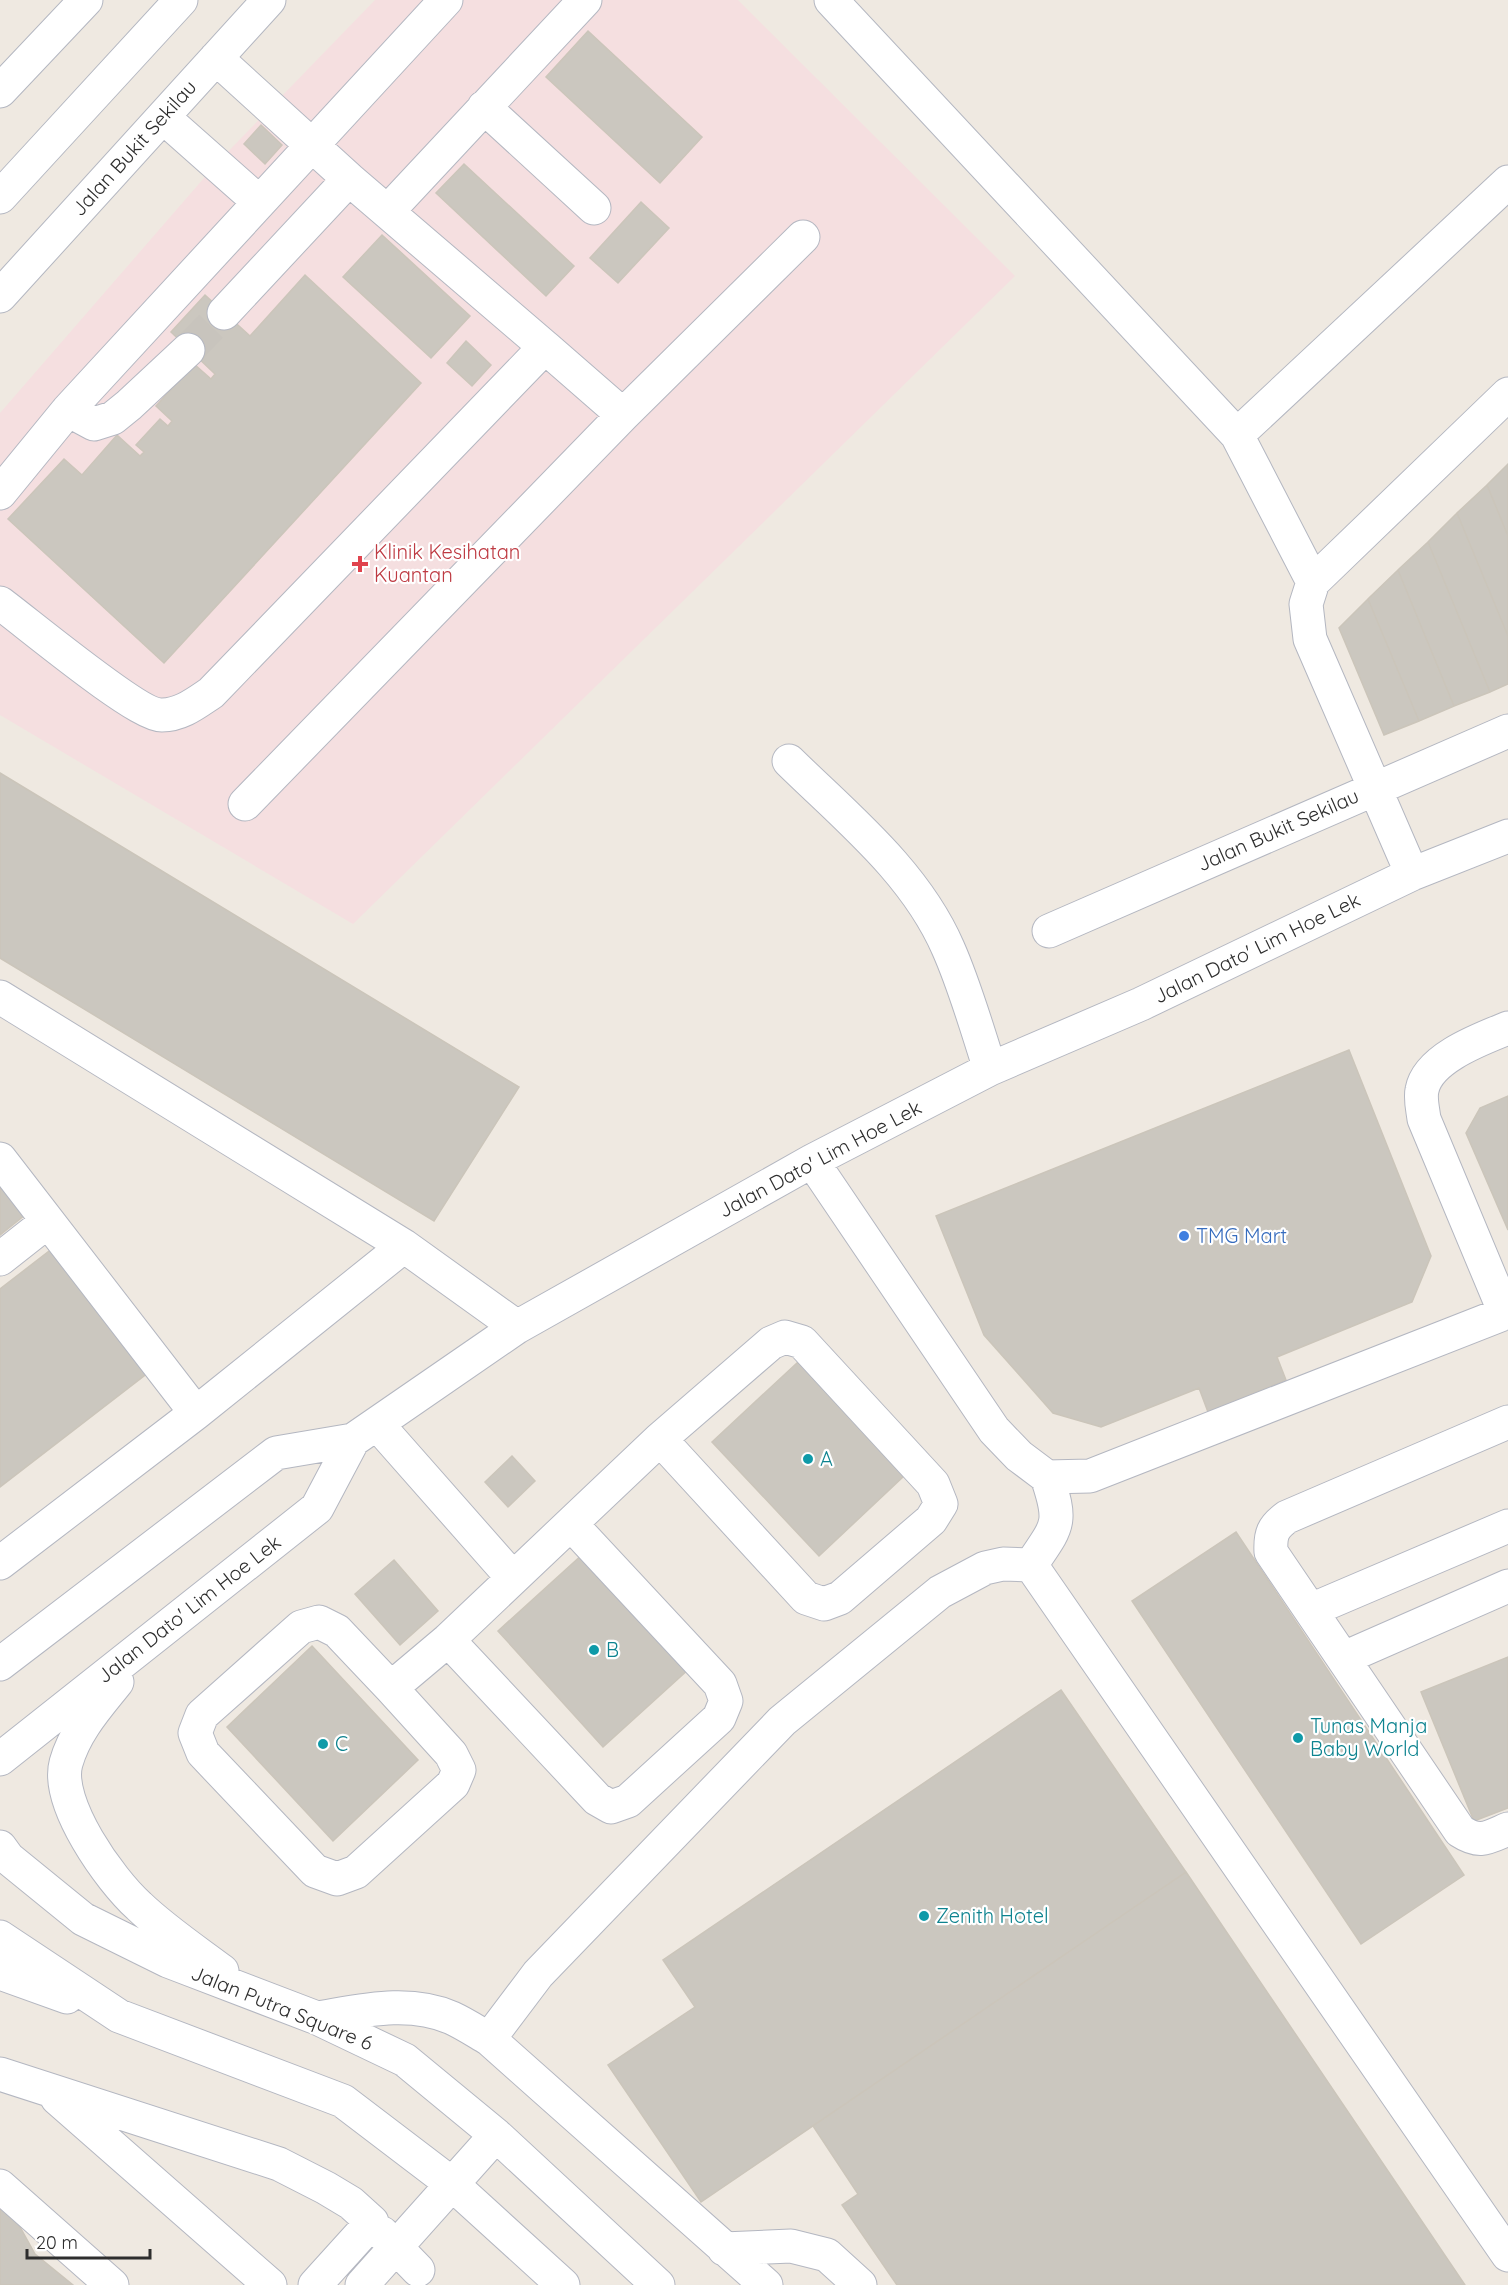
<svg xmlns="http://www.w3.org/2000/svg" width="1508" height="2285" font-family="Quicksand,sans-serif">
  <rect width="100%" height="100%" fill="#efe9e1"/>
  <!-- medical -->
  <path fill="#f5dfe0" d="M375 0H738L1015 276 353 924 0 715V413L217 163Z"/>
  <!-- building -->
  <path fill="#cbc7bf" stroke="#cbc5ba" stroke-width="1.5" d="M588 31 702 137 660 183 546 77Z
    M261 125 282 145 265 164 244 144Z
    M464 164 574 266 546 296 436 193Z
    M641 202 669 228 618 283 590 258Z
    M382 235 470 316 431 358 343 277Z
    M305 275 421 383 164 663 8 519 64 459 82 475 117 435 140 456 144 452 136 445 160 419 168 426 172 421 156 406 194 364 211 379 215 374 171 332 205 295 250 336Z
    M466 341 491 365 472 386 447 363Z
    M1508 464V536L1487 485Z
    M1487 485 1508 536V636L1457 513Z
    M1457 513 1508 636V684L1490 692 1428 542Z
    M1428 542 1490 692 1454 706 1398 570Z
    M1398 570 1454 706 1419 721 1368 599Z
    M1368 599 1419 721 1384 735 1339 628Z
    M0 773 519 1087 434 1221 0 958Z
    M1349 1050 1431 1256 1412 1302 1277 1357 1286 1380 1208 1412 1199 1388 1101 1427 1053 1413 984 1335 936 1216Z
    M1508 1096V1230L1466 1133 1480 1108Z
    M0 1173 30 1211 0 1235Z
    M53 1248 149 1372 0 1487V1289Z
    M798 1362 904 1476 819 1556 712 1442Z
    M512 1456 535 1481 508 1507 485 1482Z
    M1236 1532 1464 1875 1361 1944 1132 1601Z
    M584 1553 690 1668 603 1747 498 1631Z
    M394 1560 438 1611 400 1645 355 1594Z
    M312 1646 418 1760 333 1841 227 1727Z
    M1508 1657V1808L1474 1821 1421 1692Z
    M1061 1690 1186 1872 701 2202 608 2065 695 2007 663 1960Z
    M1186 1872 1465 2285H897L842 2205 858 2194 813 2126Z
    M9 2207 35 2254 73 2285H0V2208Z"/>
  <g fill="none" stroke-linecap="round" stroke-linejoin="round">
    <!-- minor-tunnel -->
    <path stroke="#c8c4bd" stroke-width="33" stroke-dasharray="33 16" stroke-linecap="butt" d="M188 350 224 313"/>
    <!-- minor casing -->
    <g stroke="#b4b7c1" stroke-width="35">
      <path id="minor" d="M831 0 1237 435
        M0 91 86 0
        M484 107 594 208
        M163 117 259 202
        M0 197 181 0
        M388 211 585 0
        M0 296 269 0
        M224 313 349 179
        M545 347 623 415
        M68 410 94 424 113 418 129 405 188 350
        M0 493 68 410 446 0
        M1313 582 1237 435 1508 182
        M0 603C26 622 138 716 162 715 181 715 196 703 211 693L545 347 349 179 216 58
        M789 761C846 817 915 872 948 948 965 986 977 1029 990 1069
        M245 804 623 415 803 237
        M1412 874 1310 639 1306 604 1313 582 1508 394
        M1049 931 1508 731
        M0 997 404 1246 517 1327
        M0 1159 196 1413
        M812 1161 994 1430 1019 1456 1047 1477 1090 1476 1508 1312
        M0 1259 47 1222
        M1505 1313 1424 1119C1423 1110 1420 1099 1422 1090 1428 1058 1481 1039 1508 1028
        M1508 1422 1287 1517C1273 1527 1270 1534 1271 1552L1460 1831C1480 1844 1487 1838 1508 1829
        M378 1425 512 1577
        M0 1563 196 1413 404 1246
        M1031 1565 1508 2255
        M1031 1565C1058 1525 1063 1524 1047 1477
        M1311 1610 1508 1526
        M448 1640 597 1799 611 1807 628 1801 719 1718 726 1701 720 1684 571 1524
        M1344 1658 1508 1586
        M0 1664 276 1453 353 1440 517 1327 812 1161 990 1069 1141 1004 1412 874 1508 836
        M117 1682C97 1707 75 1731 66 1763 55 1803 110 1880 139 1906 164 1930 194 1950 222 1971
        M391 1688 451 1754 459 1770 453 1784 356 1872 337 1879 315 1871 203 1753 195 1733 202 1715 301 1627 319 1622 337 1631 391 1688 448 1640 660 1439 806 1598 824 1604 840 1598 931 1520 941 1504 933 1484 802 1342 785 1337 771 1343 660 1439
        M0 1759 317 1508 353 1440
        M0 1847 8 1858 83 1919 168 1961 317 2018 405 2060 496 2135 658 2285
        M0 1937 119 2016 343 2101 452 2184 563 2285
        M0 1973 67 1997
        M317 2018C361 2011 409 1999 452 2018 465 2024 477 2032 489 2039L766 2285
        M489 2039 538 1974 782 1721 940 1592 985 1568 1003 1564 1031 1565
        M0 2074 279 2164 326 2188 351 2203 372 2222 315 2285
        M57 2098 270 2285
        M0 2186 112 2285
        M382 2233 418 2270
        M724 2249 791 2246 827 2255 860 2285
        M362 2285 496 2135"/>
    </g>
    <!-- minor -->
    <use href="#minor" stroke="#fff" stroke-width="33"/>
  </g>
  <!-- markers -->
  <path fill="#e0444e" stroke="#fff" stroke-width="2" d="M357 555h6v6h6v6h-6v6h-6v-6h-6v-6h6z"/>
  <circle fill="#3f7fe0" stroke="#fff" stroke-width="2" cx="1184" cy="1236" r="6"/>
  <g fill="#0f9aa8" stroke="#fff" stroke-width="2">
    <circle cx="808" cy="1459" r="6"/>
    <circle cx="594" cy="1650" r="6"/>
    <circle cx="1298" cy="1738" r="6"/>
    <circle cx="323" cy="1744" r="6"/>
    <circle cx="924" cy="1916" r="6"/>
  </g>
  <g text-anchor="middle" stroke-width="4.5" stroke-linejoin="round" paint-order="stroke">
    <!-- street labels -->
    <g font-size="20" fill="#2e2e2e" stroke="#fff">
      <text transform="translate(134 148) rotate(-48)" y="7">Jalan Bukit Sekilau</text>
      <text transform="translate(1278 830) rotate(-24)" y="7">Jalan Bukit Sekilau</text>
      <text transform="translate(1257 948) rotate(-26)" y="7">Jalan Dato' Lim Hoe Lek</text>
      <text transform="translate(820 1159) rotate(-28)" y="7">Jalan Dato' Lim Hoe Lek</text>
      <text transform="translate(189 1609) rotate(-38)" y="7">Jalan Dato' Lim Hoe Lek</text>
      <text transform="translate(282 2008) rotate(22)" y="7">Jalan Putra Square 6</text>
    </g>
    <!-- health labels -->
    <g font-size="20" fill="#be3a42" stroke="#fff" text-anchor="start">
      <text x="374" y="559">Klinik Kesihatan<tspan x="374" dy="23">Kuantan</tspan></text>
    </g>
    <!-- shop labels -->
    <g font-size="20" fill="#366cbe" stroke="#fff" text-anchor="start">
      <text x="1196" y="1243">TMG Mart</text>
    </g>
    <!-- culture labels -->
    <g font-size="20" fill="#0d838f" stroke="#fff" text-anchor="start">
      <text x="820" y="1466">A</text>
      <text x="606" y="1657">B</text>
      <text x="1310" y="1733">Tunas Manja<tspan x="1310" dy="23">Baby World</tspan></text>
      <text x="335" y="1751">C</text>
      <text x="936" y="1923">Zenith Hotel</text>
    </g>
  </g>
  <!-- scale -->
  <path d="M27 2249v9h123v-9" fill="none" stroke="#2e2e2e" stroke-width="3"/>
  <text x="36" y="2249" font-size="18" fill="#2e2e2e" stroke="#ffffff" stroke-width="4.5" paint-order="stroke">20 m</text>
</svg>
